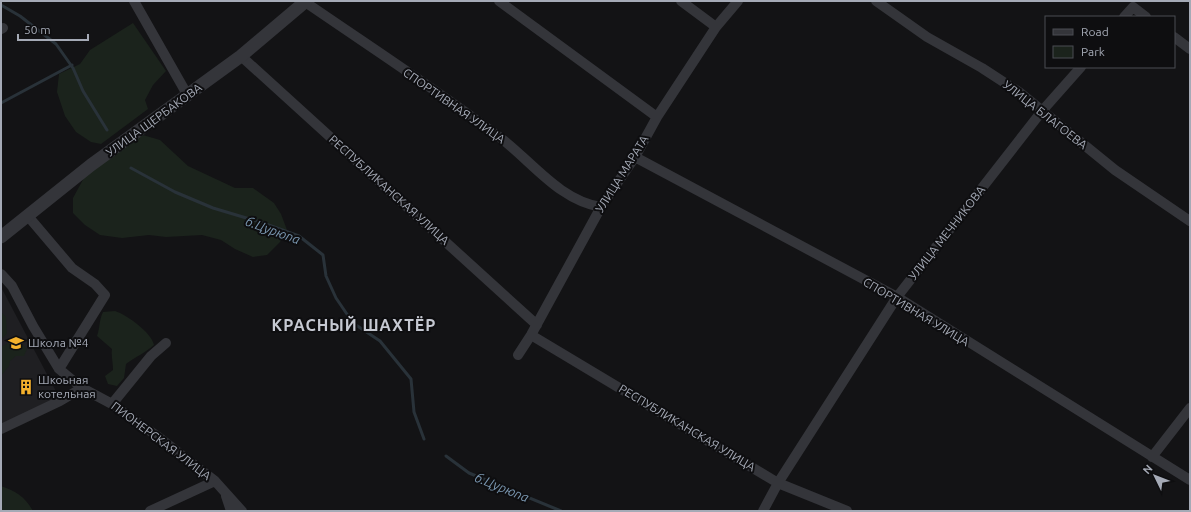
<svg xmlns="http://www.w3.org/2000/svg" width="1191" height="512" font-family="Ubuntu,sans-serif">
  <rect width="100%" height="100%" fill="#131315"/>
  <!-- built -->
  <path fill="#1f1f22" d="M1 287 60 399 1 427Z"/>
  <!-- green -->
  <path fill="#1b231c" d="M133 23 166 71 153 85 145 100 148 109 101 144 91 142 76 132 65 116 57 92 59 74 80 64 90 50Z
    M136 133 160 140 188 166 235 188H253L274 203 281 214 287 230 280 242 267 255 253 257 235 249 221 240 202 235 166 237 149 235 122 238 100 235 85 225 73 213V198L91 165Z
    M115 311C127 315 152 333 154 345 145 353 135 357 126 364L124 378 117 386 108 384 105 376 113 370C113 362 111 356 112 349L97 336C100 328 99 320 103 312Z
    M1 312 6 317 7 334 1 339Z
    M10 342 21 343 27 349 24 356H16L10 361 9 366 1 376V347Z
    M1 486C16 491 25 497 33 511H1Z"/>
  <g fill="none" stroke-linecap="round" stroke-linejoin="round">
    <!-- stream -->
    <path stroke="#293239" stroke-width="3" d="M1 5 20 16 56 44 73 68 83 91 107 130
      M1 103 72 65
      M131 168 175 192 213 208 263 223 299 236 323 255 326 276 336 298 353 323 380 341 411 379 414 412 424 439
      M446 456 469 473 561 511"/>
    <!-- minor -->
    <path stroke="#34353a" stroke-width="10" d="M134 1 188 96
      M499 1 657 117
      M681 1 716 27
      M876 1 927 37 982 68 1019 92 1115 170 1190 221
      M305 2C369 46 435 89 498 136 531 160 558 200 601 207
      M1124 17 1133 7 1146 17
      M1 29 3 28
      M1174 37 1190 49
      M241 56 537 325
      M635 157 897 297 1190 480
      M27 215 72 268 95 284 105 295 59 369 82 388 112 404 157 436 215 481 242 511
      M1 274 12 286 33 326 59 369
      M531 335 778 483 847 511
      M518 355 531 335 601 207 635 157 657 117 716 27 738 1
      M112 404 151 356 166 343
      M1 429 60 401 82 388
      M1152 457 1190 408
      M226 496 231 511
      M150 511 215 481
      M763 511 778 483 897 297 1042 111 1081 67"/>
    <!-- tertiary -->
    <path stroke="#34353a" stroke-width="13" d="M1 237 91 165 241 56 306 1"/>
  </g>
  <!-- icons -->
  <defs>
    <g id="school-bare" transform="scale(1.2)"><path d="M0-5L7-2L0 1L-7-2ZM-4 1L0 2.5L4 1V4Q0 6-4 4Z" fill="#f4b12d" stroke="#0e0e10" stroke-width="2.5" paint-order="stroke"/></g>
    <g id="building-bare" transform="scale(1.2)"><path d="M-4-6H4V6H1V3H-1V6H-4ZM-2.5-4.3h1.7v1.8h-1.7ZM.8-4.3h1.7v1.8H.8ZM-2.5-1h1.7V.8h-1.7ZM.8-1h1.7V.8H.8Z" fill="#f4b12d" stroke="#0e0e10" stroke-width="2.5" paint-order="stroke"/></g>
  </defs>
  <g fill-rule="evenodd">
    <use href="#school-bare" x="16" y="343"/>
    <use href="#building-bare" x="26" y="387"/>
  </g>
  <g text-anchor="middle" stroke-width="4" stroke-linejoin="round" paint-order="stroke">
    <!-- street labels -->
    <g font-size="12" fill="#a5aab6" stroke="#0e0e10">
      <text transform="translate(454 106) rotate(35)" y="4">СПОРТИВНАЯ УЛИЦА</text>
      <text transform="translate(1045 115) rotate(38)" y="4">УЛИЦА БЛАГОЕВА</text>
      <text transform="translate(154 120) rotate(-36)" y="4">УЛИЦА ЩЕРБАКОВА</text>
      <text transform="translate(622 174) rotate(-58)" y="4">УЛИЦА МАРАТА</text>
      <text transform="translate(389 190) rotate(42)" y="4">РЕСПУБЛИКАНСКАЯ УЛИЦА</text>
      <text transform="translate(947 233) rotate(-52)" y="4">УЛИЦА МЕЧНИКОВА</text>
      <text transform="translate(916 312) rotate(31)" y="4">СПОРТИВНАЯ УЛИЦА</text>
      <text transform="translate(687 428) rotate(31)" y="4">РЕСПУБЛИКАНСКАЯ УЛИЦА</text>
      <text transform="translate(161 441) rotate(37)" y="4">ПИОНЕРСКАЯ УЛИЦА</text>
    </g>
    <!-- poi labels -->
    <g font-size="12" fill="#a5aab6" stroke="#0e0e10" text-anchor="start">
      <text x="28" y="347">Школа №4</text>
      <text x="38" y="384">Шкоьная<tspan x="38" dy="14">котельная</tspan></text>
    </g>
    <!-- water labels -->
    <g font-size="13" font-style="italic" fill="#7b98b2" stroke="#0e0e10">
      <text transform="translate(273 230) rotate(20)" y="5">б.Цурюпа</text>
      <text transform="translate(502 487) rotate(22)" y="5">б.Цурюпа</text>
    </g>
    <!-- district labels -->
    <g font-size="16" font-weight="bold" letter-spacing="1" fill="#c6c9d2" stroke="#0e0e10">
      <text x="354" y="331">КРАСНЫЙ ШАХТЁР</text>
    </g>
  </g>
  <!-- border -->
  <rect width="1191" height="512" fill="none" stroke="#a5aab6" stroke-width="4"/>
  <!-- legend -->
  <rect x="1045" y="16" width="130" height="52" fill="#0e0e10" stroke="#4a4c52"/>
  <rect x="1053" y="29" width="20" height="6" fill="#34353a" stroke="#4a4c52"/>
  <text x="1081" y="36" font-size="12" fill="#a5aab6">Road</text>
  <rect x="1053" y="46" width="20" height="12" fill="#1b231c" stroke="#4a4c52"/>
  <text x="1081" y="56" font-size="12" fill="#a5aab6">Park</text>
  <!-- north arrow -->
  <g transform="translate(1155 476) rotate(313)" stroke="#0e0e10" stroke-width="3" paint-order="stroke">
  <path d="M0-3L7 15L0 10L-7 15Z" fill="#a5aab6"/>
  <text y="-6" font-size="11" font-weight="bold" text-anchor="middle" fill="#a5aab6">N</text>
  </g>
  <!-- scale -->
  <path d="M18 34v6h70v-6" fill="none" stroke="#a5aab6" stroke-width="2"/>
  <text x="24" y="34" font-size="12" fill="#a5aab6" stroke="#0e0e10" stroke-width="3" paint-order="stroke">50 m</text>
</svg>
